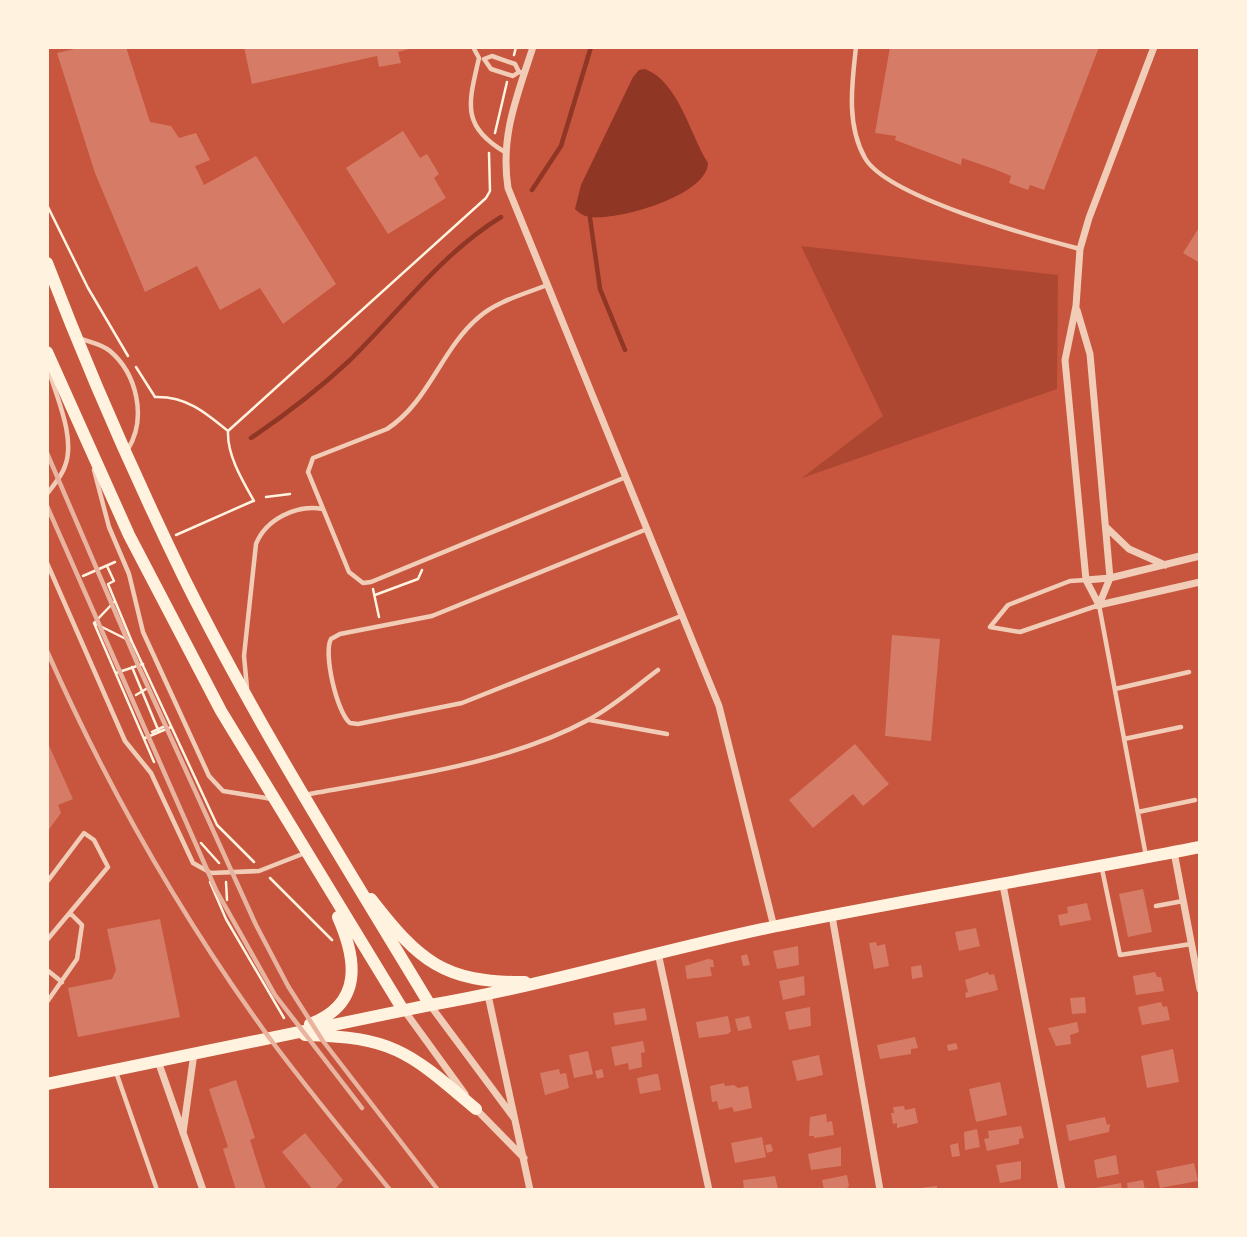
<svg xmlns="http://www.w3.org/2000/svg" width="1247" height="1237" font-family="'Public Sans',sans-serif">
  <rect width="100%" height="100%" fill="#c8553d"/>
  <!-- green -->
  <path fill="#ae4732" d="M801 246 1058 275 1057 389 802 478 883 416Z"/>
  <!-- water -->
  <path fill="#8f3625" d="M645 69C679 82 690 135 708 163 707 196 617 221 589 217 584 216 579 213 575 209L581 185 633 77 639 70Z"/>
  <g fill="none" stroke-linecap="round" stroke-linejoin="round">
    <!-- stream -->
    <path stroke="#8f3625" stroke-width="4.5" d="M532 190 561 146 591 47
      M590 218 600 289 625 350
      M251 438C285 415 319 389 349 361 399 312 441 254 501 217"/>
  </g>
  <!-- building -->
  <path fill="#d67c66" d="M83 47H126L150 122 171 126 179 138 196 133 210 160 195 166 204 185 256 156 336 284 283 324 260 288 220 310 197 266 145 292 95 173 57 53Z
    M244 47H413V48L398 52 401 63 379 67 377 56 252 84Z
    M890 47H1099L1044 190 1030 185 1028 190 1009 183 1011 176 994 169 962 158 961 165 895 140 896 136 875 133Z
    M403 131 420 158 427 154 439 174 434 178 446 198 388 234 346 168Z
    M1200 226V263L1183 253Z
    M892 635 940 639 931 741 885 736Z
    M47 741 73 799 58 805 61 813 47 832Z
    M855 744 889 784 863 806 853 794 813 828 789 800Z
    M1143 889 1152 932 1128 937 1119 894Z
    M1087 903 1091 920 1060 926 1058 915 1068 913 1067 907Z
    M160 919 180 1017 78 1037 68 988 112 979 116 970 107 929Z
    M976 928 980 946 959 951 955 932Z
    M876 942 877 946 885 944 889 966 874 969 869 943Z
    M798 946 799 965 777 969 773 951Z
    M747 954 750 965 743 966 741 956Z
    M708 959 713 960 714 967H710L712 976 687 979 685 966Z
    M921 965 923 977 912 979 911 967Z
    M988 972 989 975 994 974 998 990 966 998 965 993 968 992 965 980Z
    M1155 972 1157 977H1161L1164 991 1136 995 1133 976Z
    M804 976 805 995 783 1000 779 981Z
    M1085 997 1086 1013 1072 1014 1070 998Z
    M1161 1002 1163 1007 1167 1006 1170 1020 1142 1025 1138 1007Z
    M810 1007 811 1026 789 1030 785 1012Z
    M645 1008 647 1020 615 1025 613 1013Z
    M728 1016 731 1031 728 1034 699 1038 696 1022Z
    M749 1016 752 1028 738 1031 735 1019Z
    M1077 1022 1079 1032 1070 1035 1071 1044 1056 1046 1048 1028Z
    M915 1037 918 1048 911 1049V1054L880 1059 877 1045Z
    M643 1041 645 1052 641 1053 642 1067 629 1070 628 1063 615 1066 611 1047Z
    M956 1043 958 1049 948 1051 947 1045Z
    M1173 1049 1179 1082 1147 1088 1141 1056Z
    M588 1051 593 1074 574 1078 569 1055Z
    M819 1055 823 1075 797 1081 792 1061Z
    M559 1069 560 1074 566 1073 569 1088 545 1095 540 1073Z
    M602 1069 604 1077 597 1079 595 1071Z
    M655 1074H658L661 1090 640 1094 637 1078Z
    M236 1080 255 1138 250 1140 266 1190H236L223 1149 228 1147 209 1089Z
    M1000 1082 1007 1115 976 1122 969 1089Z
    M724 1083 725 1086 734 1085 738 1088 748 1086 752 1108 734 1112 732 1107 719 1110 717 1101 712 1102 710 1086Z
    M904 1106 905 1110 915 1108 918 1123 897 1128V1123L893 1124 891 1113H894L893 1107Z
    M826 1114 827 1122 832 1121 834 1135 814 1138V1136H809L810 1117Z
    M1105 1117 1107 1125 1110 1124 1109 1132 1069 1141 1066 1125Z
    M1021 1126 1024 1138 1019 1139V1144L987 1151 984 1139 989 1138 988 1131Z
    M977 1129 980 1147 965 1150 964 1132Z
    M305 1133 343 1180 334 1190H313L282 1152Z
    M762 1137 766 1157 735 1163 731 1143Z
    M958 1143 960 1156 952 1157 950 1145Z
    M771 1144 773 1151 767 1153 765 1145Z
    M841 1147V1166L811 1170 808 1154Z
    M1116 1155 1119 1174 1097 1178 1094 1160Z
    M1021 1161V1179L1000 1183 996 1165Z
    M1194 1163 1198 1181 1160 1188 1156 1171Z
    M847 1175 849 1186 845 1190H824L822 1180Z
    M775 1176 778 1189 744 1190 743 1180Z
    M1143 1180 1145 1190H1128L1127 1183Z
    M1121 1183 1122 1190H1095V1188Z
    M937 1186V1190H920V1188Z"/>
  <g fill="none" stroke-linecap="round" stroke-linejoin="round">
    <!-- path -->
    <path stroke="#fff3e0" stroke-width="2.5" d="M514 55 516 47
      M495 133 507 82
      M47 205 88 288 128 356
      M136 367 155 397C186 396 205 412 228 431
      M266 497 290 494
      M254 501C242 480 227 455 228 431L486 198 490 191 489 153
      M176 535 253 501
      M107 566 114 581 108 584 132 642
      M83 576 115 562
      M373 589 379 617
      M375 595 418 579 422 570
      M94 623 115 601
      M132 667 159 732
      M116 673 143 664
      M136 695 146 689
      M152 732 163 727
      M145 738 171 727
      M154 762 94 623 132 642 217 825 254 862
      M201 843 219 863
      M270 878 332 940
      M210 882 226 919 284 1018
      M226 882 227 900"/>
    <!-- service -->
    <path stroke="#f1ccb7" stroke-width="4.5" d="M473 47 479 58C469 102 460 126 505 152
      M856 47C852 83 846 125 865 158 887 197 1034 237 1080 249
      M484 59 491 69 513 76 519 72 525 73
      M484 59 492 56 515 64 519 72
      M547 285C525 294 497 301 479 317 441 349 429 402 387 429L313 458 308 472 349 572 363 583 371 582 626 477
      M79 338C89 342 102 344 110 351 137 374 147 418 128 449
      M94 470 109 527 129 574 143 632 209 776 223 791 272 799
      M47 494C53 486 62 476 65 466 76 438 56 396 48 368
      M647 529 432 616 340 634 331 639C323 653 337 713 350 723L358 724 462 703 681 616
      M47 563 125 741 151 773 193 863 211 873 259 871 305 853
      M1086 580 1070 581 1008 605 990 627 1020 632 1099 605 1146 856
      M247 688 244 656 256 544C266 519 297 504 323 509
      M1115 689 1189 672
      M590 720 667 734
      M1124 739 1181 727
      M304 795C396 778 505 765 588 720 613 707 635 687 658 670
      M1138 812 1195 800
      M1102 869 1120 955 1191 944
      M47 882 84 833 94 840 108 867 47 940
      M1156 906 1183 901
      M47 970 62 982
      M47 1002 77 959 82 925 71 914
      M116 1072 157 1190"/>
    <!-- minor -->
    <path stroke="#f1ccb7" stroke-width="7" d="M533 47C517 96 500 136 508 188L719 706 774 927
      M1077 310 1090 354 1110 578 1099 605
      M1106 527 1129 549 1165 565
      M1086 580 1110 578 1200 556
      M1099 605 1086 580 1065 360 1076 306 1080 249 1089 218 1154 47
      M1099 605 1200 582
      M1174 852 1200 989
      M1003 885 1062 1190
      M832 916 880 1190
      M658 953 709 1190
      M488 995 530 1190
      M430 1005 514 1118
      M404 1010 465 1094
      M158 1061 203 1190
      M474 1107 524 1158
      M183 1133 194 1053"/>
    <!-- secondary -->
    <path stroke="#fff3e0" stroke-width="12" d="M371 899C419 961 444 983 525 982
      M430 1005C546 985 657 951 772 927 914 898 1057 875 1200 847"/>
    <!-- primary -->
    <path stroke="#fff3e0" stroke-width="12" d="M47 263C88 370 134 475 184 578 257 725 345 864 430 1005L47 1084
      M47 352 129 535 221 711 403 1010
      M310 1024C363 1004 357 960 338 917
      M305 1035C395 1037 410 1053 476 1109"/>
    <!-- rail -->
    <path stroke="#e9b49f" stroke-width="4.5" d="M47 453 138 665 256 925 288 986 323 1041 438 1190
      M47 506 216 890 275 995 362 1108
      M47 651C107 787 181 916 268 1036 307 1089 349 1139 390 1190"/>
  </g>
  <!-- border -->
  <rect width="1247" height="1237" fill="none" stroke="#fff3e0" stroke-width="98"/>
</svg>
